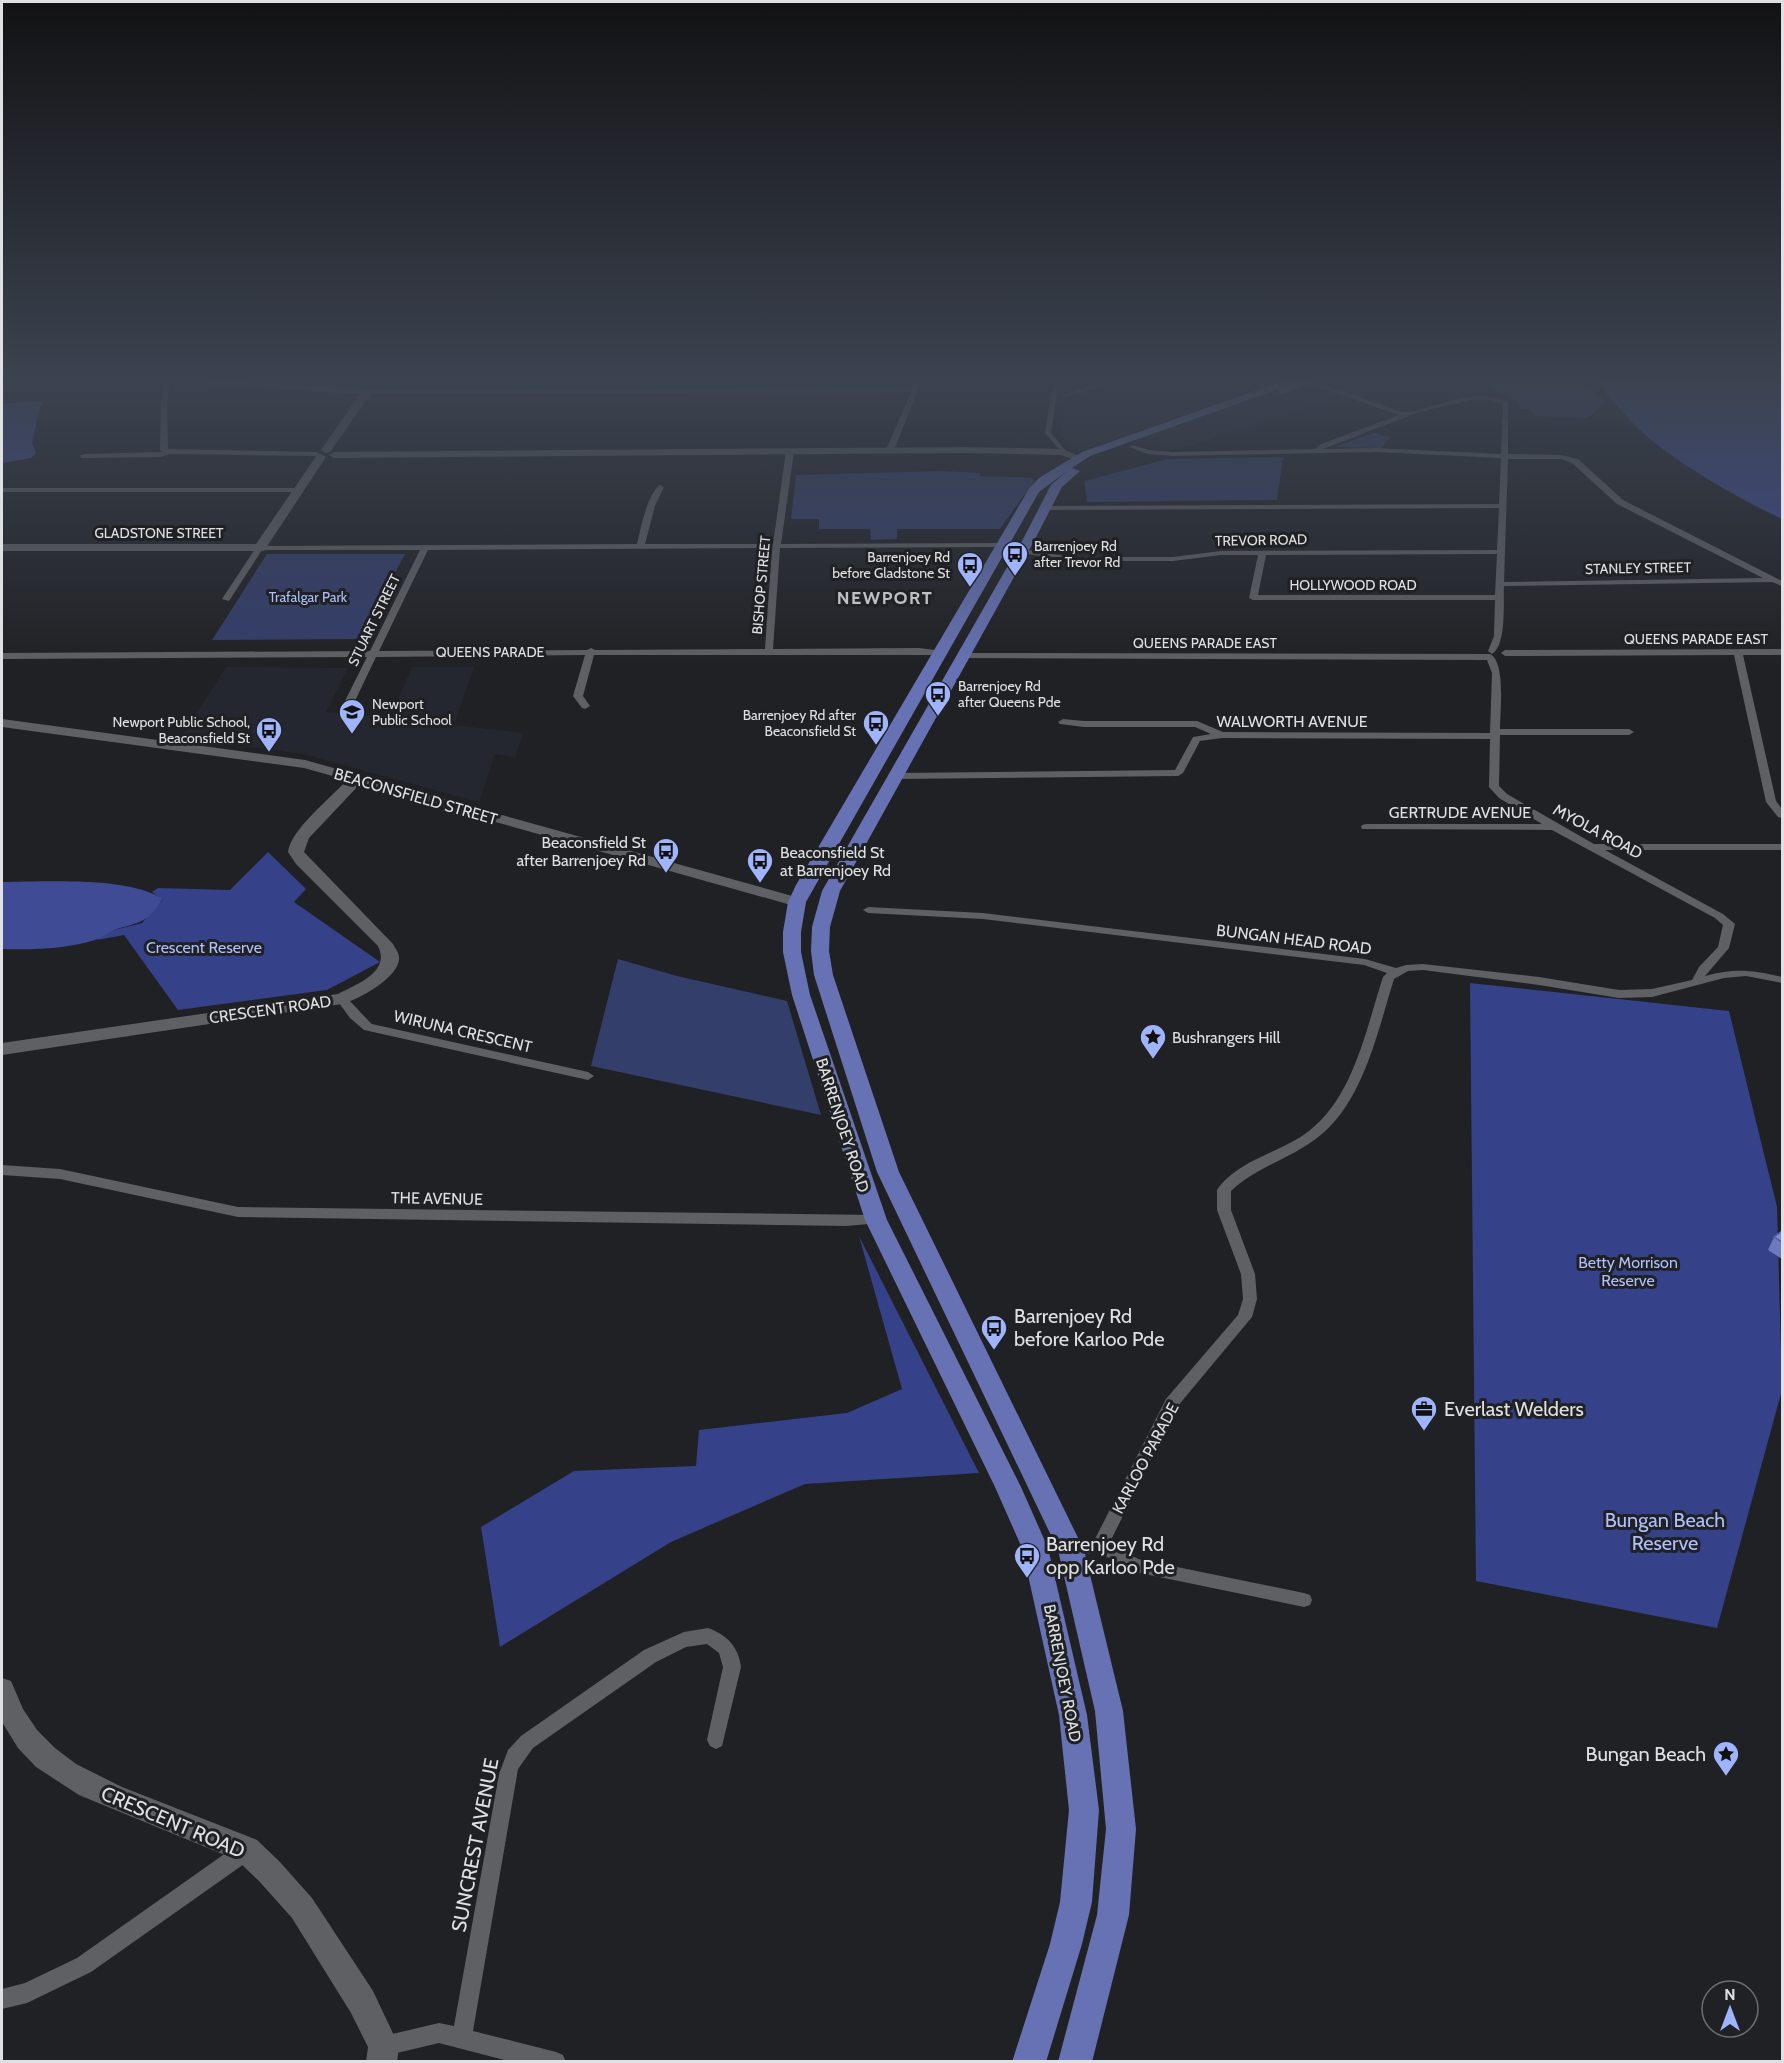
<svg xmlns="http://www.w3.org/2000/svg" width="1784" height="2063" font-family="Cabin,sans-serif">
  <rect width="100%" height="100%" fill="#202124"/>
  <!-- built -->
  <path fill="#252730" d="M1126 380H1361L1337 388 1348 392 1299 411 1180 449H1164L1123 437 1076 452 1060 435 1066 399Z
    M226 667 348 668 326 712 390 718 412 667H474L454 725 523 733 515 757 495 754 479 802 303 754 181 737Z"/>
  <!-- green -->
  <path fill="#343e6a" d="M1485 380H1592L1588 385 1605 402 1588 418 1536 416 1529 409H1520L1518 402 1498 392Z
    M1374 433 1390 437 1382 448 1334 447Z
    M1283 457 1277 500 1087 502 1084 481 1168 459Z
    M943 471 980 473V476L1033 478 1034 481 1000 529H897V539L871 540 870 529H819V519H791L796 475Z
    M267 554H405L360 639 212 640Z
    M618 959 677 976 787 1001 821 1115 591 1066Z"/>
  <!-- forest -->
  <path fill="#354188" d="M268 852 306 889 294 902 380 962 327 990 178 1010 124 935 97 940 110 931 142 923 162 900 152 892 158 888 230 890Z
    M1470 983 1729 1011 1777 1207 1782 1390 1717 1628 1476 1581Z
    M859 1236 979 1473 805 1484 671 1542 500 1647 481 1527 574 1471 696 1466 699 1430 847 1413 902 1389Z"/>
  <!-- water -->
  <path fill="#3f4c95" d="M1596 380H1782V519C1736 497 1667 459 1632 422 1619 409 1608 394 1596 380Z
    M35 401 43 403 40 406 32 443 36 453 31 458 2 463V404Z
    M2 882C43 882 129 876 162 899 149 923 139 922 114 930 108 932 105 937 98 939 69 949 32 950 2 949Z"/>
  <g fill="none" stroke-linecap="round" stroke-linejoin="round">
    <!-- street -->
    <path fill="#5f6063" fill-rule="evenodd" d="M165 380 170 381 167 401 168 449 316 452 320 454 316 456 170 454 160 457 81 458 80 456 84 454 162 452 160 450 161 401Z
      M916 380H922L894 450 890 452 886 450 911 392 367 394 364 392 367 390 912 388Z
      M1057 380H1063L1057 394 1051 433 1067 452 1063 454 1045 433 1051 394Z
      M1109 380H1117L1080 394 1065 397 1062 395Z
      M1305 381C1331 385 1356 396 1381 404 1389 407 1400 413 1408 412 1446 406 1468 386 1508 402V454L1561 455 1578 459 1623 500 1782 581V586L1772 582 1504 586C1503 602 1507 645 1492 654L1488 651 1494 636 1495 600H1253L1249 598 1258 555H1221L1173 561H1071L1022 553 1018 551 1022 549 1071 557H1173L1221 551 1497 550 1499 508 1046 510 1042 508 1046 506 1499 504 1501 458 1376 452 1172 456 1148 454 1129 447 1133 445 1149 450 1172 452 1315 449 1321 444 1399 415 1318 387 1303 384 1302 383ZM1471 400H1491L1503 404 1501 454 1376 448 1323 449 1419 412ZM1508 459H1561L1572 463 1617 504 1763 578 1504 582ZM1497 554 1495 595H1258L1266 555Z
      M790 449 794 451 781 544 1001 543 1005 545 1001 547 780 548 773 649 919 648 943 651V655H594L583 696 590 706 585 709 582 708 573 696 585 655 376 657 353 705 348 708 343 705 367 657 2 659V653L370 651 420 550H262L229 601 222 599 257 546H260L637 544C641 528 647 494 660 485L664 487 655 506 645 544H773L786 451ZM772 548 765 649 595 650 591 648 587 650 379 651 428 550Z
      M2 488H297L301 490 297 492H2Z
      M1782 649V655H1743L1776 801 1782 809V818L1778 817 1766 802 1734 655 1505 656 1501 653 1505 650Z
      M962 653 1490 654C1506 662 1500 713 1500 729H1629L1634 732 1629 735H1500L1499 786 1507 794 1594 844H1782V850H1605L1723 914 1735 924 1729 948 1705 976C1736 968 1751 970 1782 977V983L1746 976 1724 978 1652 997 1619 998 1539 985 1423 970 1408 971 1394 979C1378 1030 1363 1104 1317 1138 1290 1159 1256 1167 1231 1191V1210L1255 1274 1257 1299 1252 1317 1177 1407 1110 1542 1138 1559 1304 1593 1310 1595 1312 1600 1310 1605 1304 1607 1135 1572 1098 1552 1071 1557 1065 1555 1063 1550 1065 1545 1095 1539 1166 1399 1238 1315 1243 1299 1241 1274 1217 1210V1190C1238 1159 1281 1153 1309 1131 1354 1096 1366 1029 1383 977L1387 973 1364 965 983 919 868 913 863 910 868 907 983 913 1365 959 1396 968 1406 965 1423 964 1539 977 1619 990 1652 989 1692 980 1699 967 1718 947 1723 925 1715 918 1552 830 1362 829 1361 827 1362 825 1366 824H1542L1499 798 1489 787 1490 739 1222 738 1200 741 1183 773 1178 776 895 779 890 776 895 773 1175 770 1193 737 1211 734 1195 727H1084L1060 724 1058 722 1063 719 1084 721H1197L1223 732 1490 733 1492 673 1487 660 959 658V654Z
      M342 995C349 998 364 1017 372 1024L588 1072 594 1076 588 1080 364 1030 350 1018 336 999Z
      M2 1165 60 1169 238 1207 876 1215 881 1217 883 1220 881 1223 846 1226 238 1217 60 1179 2 1175Z
      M708 1628C727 1635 738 1646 741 1667L722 1746 716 1749 710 1746 707 1740 723 1667 719 1653 707 1644 686 1647 656 1662 533 1748 518 1769 473 2031 556 2052 563 2055 566 2062H512L439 2043 384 2056 377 2053 374 2046 377 2039 384 2036 439 2023 454 2026 499 1774 508 1750 521 1736 644 1650 684 1632Z
      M247 1841 254 1843 256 1850 254 1857 91 1972 27 2003 2 2009V1989L25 1983 77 1958 240 1843Z"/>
    <!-- secondary -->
    <path fill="#5f6063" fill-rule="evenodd" d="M158 380H179C174 385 163 385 158 380Z
      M185 380H227L367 389 372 392 330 452 326 453 321 450 360 394 190 383Z
      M964 447 1063 449 1083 458 1078 461 1061 455 964 453 334 458 329 455 334 452Z
      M321 454 326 457 264 551H2V544H256L317 455Z
      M2 719 305 760 803 899 805 902 797 907 791 905 360 784 309 838 304 852 393 944C395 948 399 953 399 957 401 977 358 1000 342 1004L2 1055V1043L338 994C357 984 391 972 378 946L296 864 288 852C291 829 331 798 347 780L304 768 2 727Z
      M2 1678 11 1681 23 1709 37 1730 55 1748 76 1764 122 1787 257 1840 279 1861 312 1898 373 1991 399 2046 397 2062H366L368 2047 351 2013 292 1918 259 1881 237 1860 79 1795 36 1767 18 1748 2 1722Z"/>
    <!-- primary -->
    <path fill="#6672b3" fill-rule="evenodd" d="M1286 380H1300L1299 382 1319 380 1283 394 1279 393V389L1090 456 1072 468 1080 471 1062 487 1034 541 840 891 830 927 829 951 833 975 899 1172 1084 1550 1123 1711 1136 1829 1129 1915 1092 2062H1058L1097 1915 1106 1829 1095 1711 1058 1550 877 1172 814 975 811 951 812 927 822 891 1022 541 1051 485 1066 472 1039 492 806 902 801 932V952L810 995 887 1220 1021 1487 1048 1548 1087 1715 1099 1810 1092 1902 1082 1944 1046 2062H1012L1050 1944 1060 1902 1069 1810 1059 1715 1022 1548 995 1487 865 1220 792 995 783 952V932L788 902 796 885 1030 487 1039 478 1082 452Z"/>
  </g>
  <!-- wall -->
  <path fill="#6a7abd" d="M1782 1231V1259L1768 1250 1774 1237Z"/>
  <!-- building -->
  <path fill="#7b8edc" stroke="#56639a" stroke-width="1.5" d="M1782 1231V1242L1774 1237Z"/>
  <!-- sky -->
  <linearGradient id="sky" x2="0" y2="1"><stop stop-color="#121214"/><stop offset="0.57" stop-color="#3c4350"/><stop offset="1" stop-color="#3c4350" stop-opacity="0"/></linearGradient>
  <rect width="1784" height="668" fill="url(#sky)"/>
  <!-- icons -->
  <defs>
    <g id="bus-pin" transform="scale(1.35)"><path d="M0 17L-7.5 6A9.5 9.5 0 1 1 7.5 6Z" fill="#a0b3fd" stroke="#202124"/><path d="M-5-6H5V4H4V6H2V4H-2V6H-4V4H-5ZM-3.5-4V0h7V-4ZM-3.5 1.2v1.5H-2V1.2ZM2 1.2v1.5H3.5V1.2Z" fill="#111"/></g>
    <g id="school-pin" transform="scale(1.35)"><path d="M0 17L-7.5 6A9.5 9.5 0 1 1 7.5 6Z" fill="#a0b3fd" stroke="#202124"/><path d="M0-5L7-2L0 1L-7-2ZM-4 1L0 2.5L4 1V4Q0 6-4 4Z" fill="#111"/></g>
    <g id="sight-pin" transform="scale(1.35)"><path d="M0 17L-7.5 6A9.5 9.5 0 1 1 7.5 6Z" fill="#a0b3fd" stroke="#202124"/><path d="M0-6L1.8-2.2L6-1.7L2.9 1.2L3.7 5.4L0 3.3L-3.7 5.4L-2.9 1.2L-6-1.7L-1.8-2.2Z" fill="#111"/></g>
    <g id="office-pin" transform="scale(1.35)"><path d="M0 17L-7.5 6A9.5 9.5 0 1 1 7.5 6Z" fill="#a0b3fd" stroke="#202124"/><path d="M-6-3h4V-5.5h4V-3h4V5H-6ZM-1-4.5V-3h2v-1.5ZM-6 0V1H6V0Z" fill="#111"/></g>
  </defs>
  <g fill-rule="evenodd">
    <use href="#bus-pin" x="1015" y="554"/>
    <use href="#bus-pin" x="970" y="565"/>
    <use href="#bus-pin" x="938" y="694"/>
    <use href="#school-pin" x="352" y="712"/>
    <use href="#bus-pin" x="876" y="723"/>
    <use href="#bus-pin" x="269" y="730"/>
    <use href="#bus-pin" x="666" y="851"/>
    <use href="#bus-pin" x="760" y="861"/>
    <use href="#sight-pin" x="1153" y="1037"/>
    <use href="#bus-pin" x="994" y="1328"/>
    <use href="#office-pin" x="1424" y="1409"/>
    <use href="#bus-pin" x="1027" y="1556"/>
    <use href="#sight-pin" x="1726" y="1754"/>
  </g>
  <g text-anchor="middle" stroke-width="6" stroke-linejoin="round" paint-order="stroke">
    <!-- far-street labels -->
    <g font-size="14" fill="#dfe0e2" stroke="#202124">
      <text x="159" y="538">GLADSTONE STREET</text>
      <text transform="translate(1261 540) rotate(-1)" y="5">TREVOR ROAD</text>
      <text transform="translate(1638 568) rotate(-1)" y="5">STANLEY STREET</text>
      <text transform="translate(761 585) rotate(-85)" y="5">BISHOP STREET</text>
      <text x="1353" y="590">HOLLYWOOD ROAD</text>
      <text transform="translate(374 620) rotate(-64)" y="5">STUART STREET</text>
      <text x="1696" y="644">QUEENS PARADE EAST</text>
      <text x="1205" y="648">QUEENS PARADE EAST</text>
      <text x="490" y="657">QUEENS PARADE</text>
    </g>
    <!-- far-poi labels -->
    <g font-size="14" fill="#dfe0e2" stroke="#202124" text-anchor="start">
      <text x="1034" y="551">Barrenjoey Rd<tspan x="1034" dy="16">after Trevor Rd</tspan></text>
      <text x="950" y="562" text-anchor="end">Barrenjoey Rd<tspan x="950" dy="16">before Gladstone St</tspan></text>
      <text x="958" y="691">Barrenjoey Rd<tspan x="958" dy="16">after Queens Pde</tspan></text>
      <text x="372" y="709">Newport<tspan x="372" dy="16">Public School</tspan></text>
      <text x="856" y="720" text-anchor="end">Barrenjoey Rd after<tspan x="856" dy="16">Beaconsfield St</tspan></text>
      <text x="250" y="727" text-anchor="end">Newport Public School,<tspan x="250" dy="16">Beaconsfield St</tspan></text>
    </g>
    <!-- far-park labels -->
    <g font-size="14" fill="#afbffd" stroke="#202124">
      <text x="308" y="602">Trafalgar Park</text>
    </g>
    <!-- street labels -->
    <g font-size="16" fill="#dfe0e2" stroke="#202124">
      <text x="1292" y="727">WALWORTH AVENUE</text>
      <text transform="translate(416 796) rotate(16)" y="6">BEACONSFIELD STREET</text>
      <text x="1460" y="818">GERTRUDE AVENUE</text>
      <text transform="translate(1598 831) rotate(28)" y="6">MYOLA ROAD</text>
      <text transform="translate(1294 939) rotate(7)" y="6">BUNGAN HEAD ROAD</text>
      <text transform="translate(270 1009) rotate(-8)" y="6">CRESCENT ROAD</text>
      <text transform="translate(463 1031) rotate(13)" y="6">WIRUNA CRESCENT</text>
      <text transform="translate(843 1125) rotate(72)" y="6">BARRENJOEY ROAD</text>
      <text transform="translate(437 1198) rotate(1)" y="6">THE AVENUE</text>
      <text transform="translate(1145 1458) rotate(-62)" y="6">KARLOO PARADE</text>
      <text transform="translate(1063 1673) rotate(79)" y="6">BARRENJOEY ROAD</text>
    </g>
    <!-- poi labels -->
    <g font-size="16" fill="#dfe0e2" stroke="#202124" text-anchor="start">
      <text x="646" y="848" text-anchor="end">Beaconsfield St<tspan x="646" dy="18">after Barrenjoey Rd</tspan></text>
      <text x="780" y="858">Beaconsfield St<tspan x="780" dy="18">at Barrenjoey Rd</tspan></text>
      <text x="1172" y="1043">Bushrangers Hill</text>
    </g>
    <!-- park labels -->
    <g font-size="16" fill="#afbffd" stroke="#202124">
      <text x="204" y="953">Crescent Reserve</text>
      <text x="1628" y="1268">Betty Morrison<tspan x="1628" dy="18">Reserve</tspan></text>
    </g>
    <!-- far-district labels -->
    <g font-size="18" font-weight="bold" letter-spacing="1.5" fill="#bfc0c4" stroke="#202124">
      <text x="885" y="604">NEWPORT</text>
    </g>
    <!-- near-poi labels -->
    <g font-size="20" fill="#dfe0e2" stroke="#202124" text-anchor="start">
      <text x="1014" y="1323">Barrenjoey Rd<tspan x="1014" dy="23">before Karloo Pde</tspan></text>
      <text x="1444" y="1416">Everlast Welders</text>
      <text x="1046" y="1551">Barrenjoey Rd<tspan x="1046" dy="23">opp Karloo Pde</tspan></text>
      <text x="1706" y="1761" text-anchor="end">Bungan Beach</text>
    </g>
    <!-- near-park labels -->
    <g font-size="20" fill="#afbffd" stroke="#202124">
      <text x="1665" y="1527">Bungan Beach<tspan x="1665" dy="23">Reserve</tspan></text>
    </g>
    <!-- near-street labels -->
    <g font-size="20" fill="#dfe0e2" stroke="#202124">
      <text transform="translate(173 1822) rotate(23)" y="7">CRESCENT ROAD</text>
      <text transform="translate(475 1845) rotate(-79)" y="7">SUNCREST AVENUE</text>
    </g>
  </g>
  <!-- border -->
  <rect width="1784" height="2063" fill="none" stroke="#dfe0e2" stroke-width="6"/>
  <!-- north arrow -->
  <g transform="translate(1730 2009)"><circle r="28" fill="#202124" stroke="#6c6d70" stroke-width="1.5"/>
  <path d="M0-4.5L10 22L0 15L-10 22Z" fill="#a0b3fd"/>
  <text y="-9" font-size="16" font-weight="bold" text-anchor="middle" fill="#dfe0e2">N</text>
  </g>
</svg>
